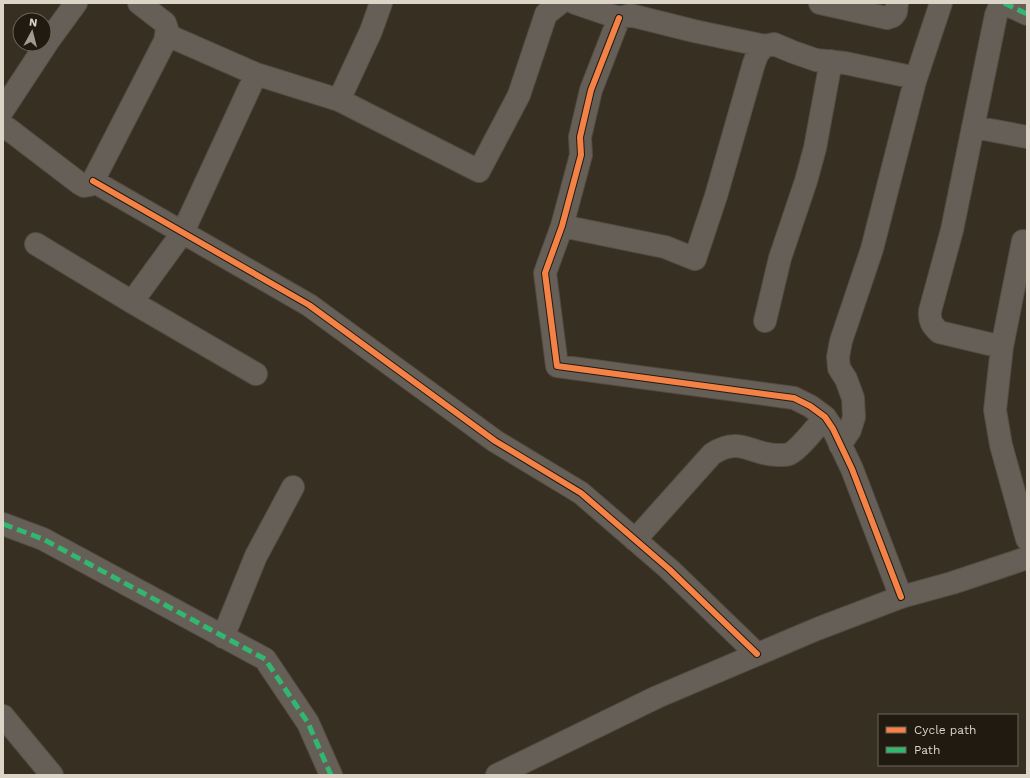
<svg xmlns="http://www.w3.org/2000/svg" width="1030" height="778" font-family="'Work Sans',sans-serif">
  <rect width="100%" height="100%" fill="#362f22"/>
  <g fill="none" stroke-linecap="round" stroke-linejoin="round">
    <!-- minor casing -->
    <g stroke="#524c41" stroke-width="24">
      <path id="minor" d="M575 3 619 18 630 15 694 31 765 46
        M820 3 887 18 893 16 896 12 897 3
        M1001 3 996 15 952 230 930 311C929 321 932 325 939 332L1002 347
        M1004 3 1027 14
        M619 18 591 90 580 137 581 155 562 226 545 273 557 366 794 398 810 406 825 417 833 429 852 469 901 597
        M167 35 256 74 339 100 479 171 519 95 546 14 560 3
        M339 100 371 31 381 3
        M3 110 49 40 76 3
        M3 125 79 183 84 186 90 185 93 181 165 41 167 29 165 23 139 3
        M974 127 1027 137
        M93 181 309 305 495 441 581 493 669 569 757 654
        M562 226 665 247 695 259 716 196 754 63 758 53 765 46 774 44 793 52 816 60 845 63 916 78
        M1023 241 1002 347 995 410 1001 445 1027 539
        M36 244 132 302
        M765 321 780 258 806 181 815 148 831 61
        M256 374 132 302 183 232 256 74
        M840 445 850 430 854 417 853 398 846 379 839 368 838 357 841 341 872 249 915 81 941 3
        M3 524 43 539 265 659 308 723 331 775
        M635 540 712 454C741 435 752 456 779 455 782 455 786 455 789 454 799 450 817 426 825 417
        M223 637 256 556 293 487
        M3 716 52 775"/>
    </g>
    <!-- tertiary casing -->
    <g stroke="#524c41" stroke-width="24">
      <path id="tertiary" d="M497 775 657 697 817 629 901 597 952 583 1027 558"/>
    </g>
    <!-- minor -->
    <use href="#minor" stroke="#655f57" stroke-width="22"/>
    <!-- tertiary -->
    <use href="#tertiary" stroke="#655f57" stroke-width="22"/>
    <!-- quiet -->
    <path stroke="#33b770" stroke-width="5" stroke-dasharray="10 5" stroke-linecap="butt" d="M1004 3 1027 14
      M3 524 43 539 265 659 308 723 331 775"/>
    <!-- cycleway casing -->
    <g stroke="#201a10" stroke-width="8">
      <path id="cycleway" d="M619 18 591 90 580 137 581 155 562 226 545 273 557 366 794 398 810 406 825 417 833 429 852 469 901 597
        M93 181 309 305 495 441 581 493 669 569 757 654"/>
    </g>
    <!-- cycleway -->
    <use href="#cycleway" stroke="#f48246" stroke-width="6"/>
  </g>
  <!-- border -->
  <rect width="1030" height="778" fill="none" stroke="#dcd4c7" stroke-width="8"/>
  <!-- legend -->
  <rect x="878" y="714" width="140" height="52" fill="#201a10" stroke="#6b6459"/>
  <rect x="886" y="727" width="20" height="6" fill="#f48246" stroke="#6b6459"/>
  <text x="914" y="734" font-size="12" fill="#dcd4c7">Cycle path</text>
  <rect x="886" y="747" width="20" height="6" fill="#33b770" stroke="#6b6459"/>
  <text x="914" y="754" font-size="12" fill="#dcd4c7">Path</text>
  <!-- north arrow -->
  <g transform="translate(32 32) rotate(7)"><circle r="19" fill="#201a10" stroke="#6b6459"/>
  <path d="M0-3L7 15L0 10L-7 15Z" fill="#a29a8d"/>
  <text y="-6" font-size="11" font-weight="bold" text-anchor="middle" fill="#dcd4c7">N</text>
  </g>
</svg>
